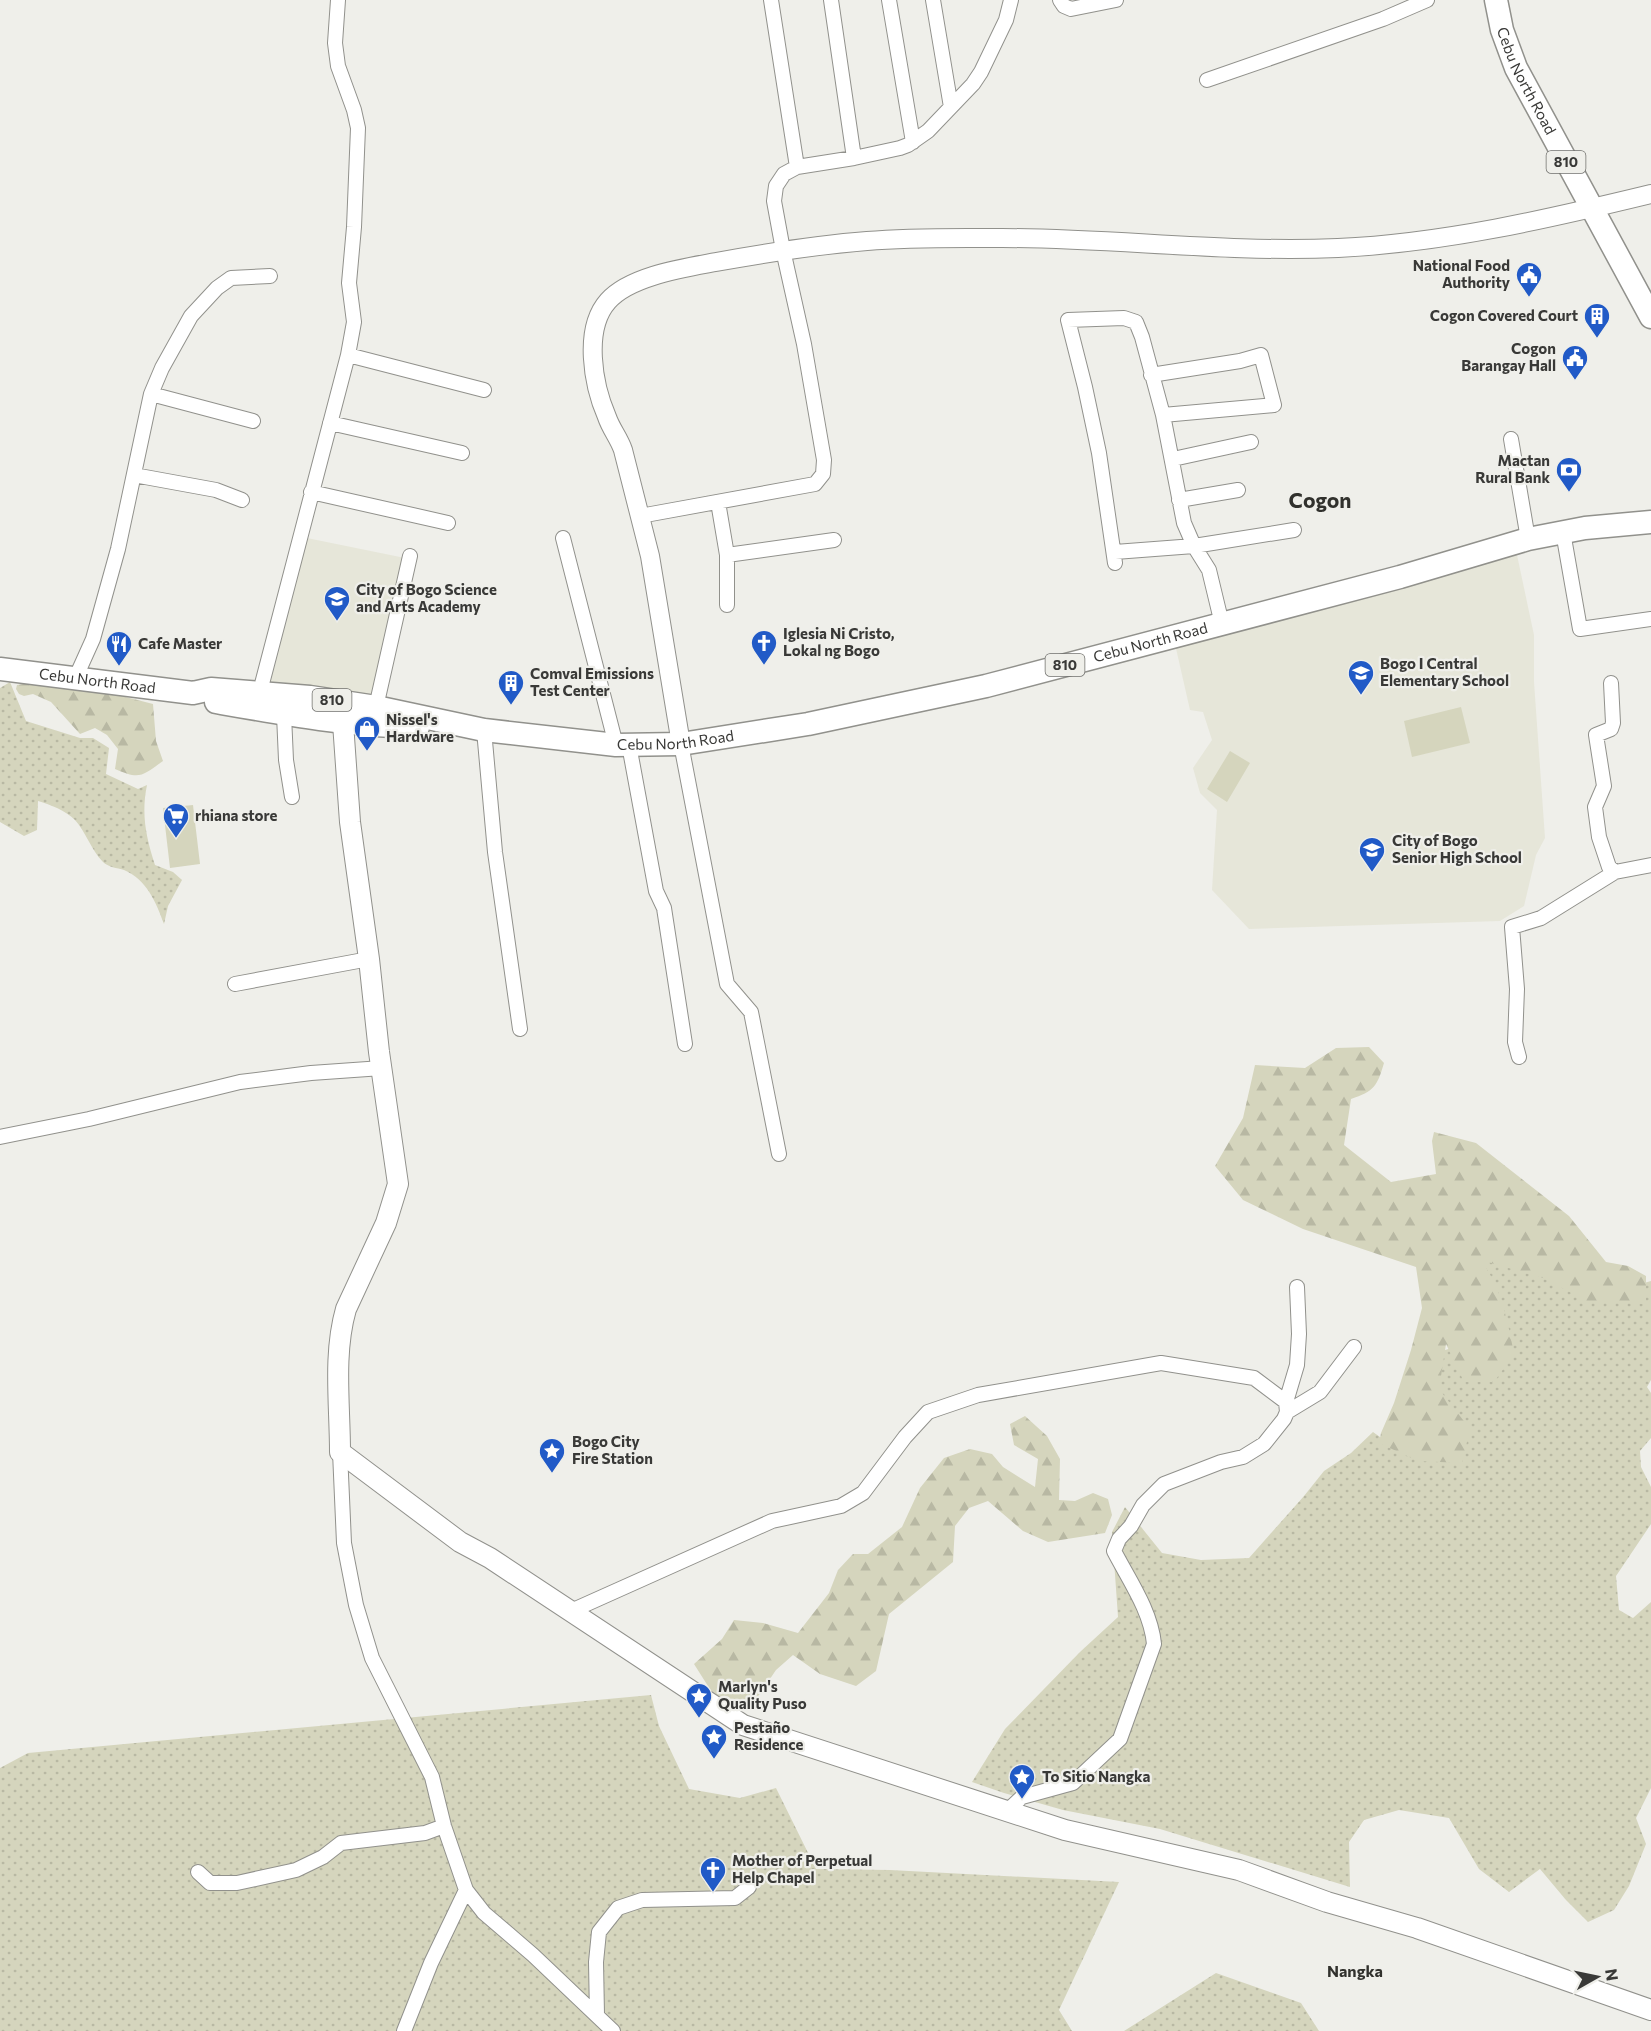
<svg xmlns="http://www.w3.org/2000/svg" width="1651" height="2031" font-family="Commissioner,sans-serif">
  <defs>
    <pattern id="green-dots" width="8" height="8" patternUnits="userSpaceOnUse" patternTransform="scale(1.5)"><rect width="8" height="8" fill="#d5d5bd"/><path d="M2 2h.1M6 6h.1" fill="none" stroke="#b8b8a3" stroke-width="1.8" stroke-linecap="round"/></pattern>
    <pattern id="forest-firs" width="22" height="20" patternUnits="userSpaceOnUse" patternTransform="scale(1.5)"><rect width="22" height="20" fill="#d5d5bd"/><path d="M5 1l3.5 6h-7zM16 11l3.5 6h-7z" fill="#b8b8a3"/></pattern>
  </defs>
  <rect width="100%" height="100%" fill="#efefea"/>
  <!-- built -->
  <path fill="#e6e6d9" d="M302 537 405 558 373 702 268 687Z
    M1517 555 1534 635V682L1545 838 1536 855 1524 906 1500 921 1249 929 1212 890 1217 810 1200 793 1193 768 1212 740 1203 712 1190 710 1175 644Z"/>
  <!-- green -->
  <path fill="url(#green-dots)" d="M10 682 26 721 80 738H93L109 748 106 774 138 789 147 785C141 814 146 837 155 865L173 872 182 880 168 906 164 924C156 902 147 880 124 870 117 868 108 867 103 862 91 850 86 832 75 820 65 810 51 805 38 801L37 830 24 836 0 822V688Z
    M1478 1241 1616 1291 1651 1281V1380L1647 1387 1651 1393V1438L1640 1451 1641 1467 1651 1487V1524L1616 1576 1619 1610 1633 1618 1651 1602V1788L1636 1818 1646 1844 1629 1886 1614 1910 1588 1922 1566 1900 1540 1869 1509 1892 1479 1869 1449 1818 1399 1810 1364 1820 1349 1842 1350 1887 1160 1829 1063 1810 1004 1793 972 1782 1005 1729 1080 1652 1118 1617 1112 1532 1125 1507 1162 1553 1201 1560 1249 1558 1304 1496 1324 1471 1351 1453 1373 1432 1387 1442 1431 1399V1354L1452 1348Z
    M651 1695 659 1726 689 1789 740 1798 776 1788 816 1869 890 1870 1119 1882 1059 2010 1072 2031H0V1768L28 1753Z
    M1216 1973 1301 2003 1319 2031H1124Z"/>
  <!-- forest -->
  <path fill="url(#forest-firs)" d="M29 683 118 695 153 704 156 741 163 761C142 776 140 780 115 769L118 749 107 735 95 728 80 734 51 702 33 694 24 696 19 694 16 689 17 685Z
    M1369 1047 1384 1063C1377 1087 1374 1091 1351 1099L1344 1145 1391 1182 1436 1174 1432 1141 1434 1132 1476 1143 1569 1216 1606 1262 1628 1266 1646 1276V1304L1587 1301 1543 1278 1481 1260C1501 1287 1508 1322 1514 1354L1494 1382H1464L1446 1344 1439 1389 1470 1429 1462 1463 1418 1461 1379 1443 1381 1433 1394 1403 1411 1350 1422 1308 1416 1267 1303 1229 1243 1200 1215 1166 1243 1118 1255 1065 1305 1068 1336 1048Z
    M1025 1416 1047 1436 1060 1459 1059 1500 1075 1501 1093 1493 1108 1499 1112 1515 1105 1533 1048 1542 1023 1531 988 1501 969 1508 955 1526 953 1562 889 1614 876 1671 856 1686 820 1674 793 1655 776 1670 757 1698 733 1706 713 1694 694 1664 722 1639 734 1620 763 1623 798 1633 829 1593 838 1570 853 1554H868L902 1527 920 1488 944 1458 970 1449 992 1454 1003 1467 1035 1487 1038 1459 1014 1445 1010 1424Z"/>
  <!-- pitch -->
  <path fill="#d5d5bd" d="M1461 707 1470 743 1412 757 1404 721Z
    M1230 751 1250 763 1227 802 1207 789Z
    M193 805 200 864 170 868 163 808Z"/>
  <g fill="none" stroke-linecap="round" stroke-linejoin="round">
    <!-- minor casing -->
    <g stroke="#91918c" stroke-width="16">
      <path id="minor" d="M771 0 797 167
        M831 0 854 158
        M889 0 913 142
        M933 0 951 107
        M1060 0 1064 6 1071 9 1116 0
        M1207 80 1383 19 1427 0
        M348 355 484 390
        M1151 375 1240 361 1261 355 1274 405 1163 415
        M151 394 253 421
        M330 423 462 453
        M1511 439 1528 539
        M1173 459 1251 442
        M134 475 216 490 242 500
        M311 492 448 523
        M1179 500 1238 490
        M718 502 727 555V605
        M640 516 815 484 823 474 824 460 804 344 783 250 774 201 776 186 784 174 797 167 854 158 900 148 908 145 928 131 973 84 981 72 1006 20 1011 0
        M1563 532 1580 629 1651 619
        M563 538 616 745
        M1115 552 1194 546 1294 530
        M727 555 834 540
        M1115 563 1099 453 1085 387 1068 320 1124 318 1136 322 1142 337 1163 415 1184 523 1194 546 1209 570 1222 624
        M75 679 93 639 118 549 151 394 162 368 191 316 217 288 231 278 270 276
        M1611 683 1613 723 1611 729 1596 735 1604 786 1595 807 1599 837 1609 867 1615 872
        M258 699 348 355 354 322 349 283 354 227 358 128 354 110 338 66 335 43 338 0
        M376 707 410 556
        M284 715 286 760 292 797
        M484 730 495 852 520 1029
        M681 744 727 984 751 1012 779 1154
        M629 745 656 891 664 908 685 1044
        M235 984 369 959
        M1519 1057 1515 1042 1517 989 1512 927 1541 918 1615 872 1651 865
        M0 1137 89 1119 240 1082 311 1073 382 1068
        M1286 1402 1297 1365 1299 1334 1297 1287
        M1287 1412 1320 1392 1354 1347
        M340 1452 344 1543 356 1605 372 1658 432 1777 444 1826 466 1890 484 1913 533 1955 613 2031
        M571 1611 772 1521 841 1506 863 1493 905 1437 928 1412 978 1395 1161 1363 1254 1378 1286 1402 1287 1412 1284 1419 1264 1444 1243 1457 1221 1462 1164 1484 1143 1505 1131 1526 1119 1539 1114 1551C1129 1580 1151 1611 1154 1644L1120 1739 1073 1783 1022 1797 1006 1812
        M198 1872 210 1883H237L296 1870 323 1857 341 1843 425 1833 444 1826
        M597 2015 596 1962 599 1932 618 1908 642 1900 735 1898 749 1887
        M404 2031 431 1963 466 1890"/>
    </g>
    <!-- tertiary casing -->
    <g stroke="#91918c" stroke-width="20">
      <path id="tertiary" d="M681 744 650 556 623 450C619 438 611 429 607 417 593 385 583 329 608 301 630 276 684 268 716 262 766 253 816 245 867 241 912 237 957 238 1002 238 1114 238 1226 253 1338 248 1444 243 1548 219 1651 194"/>
    </g>
    <!-- secondary casing -->
    <g stroke="#91918c" stroke-width="22">
      <path id="secondary" d="M345 707 343 723 350 822 369 959 379 1052 398 1184 386 1223 346 1309C333 1354 340 1405 340 1452L460 1542 490 1558 743 1725 1065 1830 1239 1870 1327 1902 1417 1928 1651 2010"/>
    </g>
    <!-- trunk casing -->
    <g stroke="#91918c" stroke-width="25">
      <g id="trunk">
        <path id="s1" d="M1496 0 1502 30 1516 68 1651 317"/>
        <path id="s2" d="M0 669 193 693 211 689 310 697 376 707 484 730 616 745 681 744 808 724 986 686 1400 577 1528 539 1585 528 1651 522"/>
        <path d="M216 702C284 714 350 726 418 727"/>
      </g>
    </g>
    <!-- minor -->
    <use href="#minor" stroke="#fff" stroke-width="14"/>
    <!-- tertiary -->
    <use href="#tertiary" stroke="#fff" stroke-width="18"/>
    <!-- secondary -->
    <use href="#secondary" stroke="#fff" stroke-width="20"/>
    <!-- trunk -->
    <use href="#trunk" stroke="#fff" stroke-width="22"/>
  </g>
  <!-- icons -->
  <defs>
    <g id="civic-pin" transform="scale(1.35)"><path d="M0 17L-7.5 6A9.5 9.5 0 1 1 7.5 6Z" fill="#215ac7" stroke="#efefea"/><path d="M-.6-6.5H3V-4.5H.6V-3L4-1V1h2V6H-6V1h2V-1L-.6-3ZM-1.2 2.5V6h2.4V2.5Z" fill="#fff"/></g>
    <g id="building-pin" transform="scale(1.35)"><path d="M0 17L-7.5 6A9.5 9.5 0 1 1 7.5 6Z" fill="#215ac7" stroke="#efefea"/><path d="M-4-6H4V6H1V3H-1V6H-4ZM-2.5-4.3h1.7v1.8h-1.7ZM.8-4.3h1.7v1.8H.8ZM-2.5-1h1.7V.8h-1.7ZM.8-1h1.7V.8H.8Z" fill="#fff"/></g>
    <g id="bank-pin" transform="scale(1.35)"><path d="M0 17L-7.5 6A9.5 9.5 0 1 1 7.5 6Z" fill="#215ac7" stroke="#efefea"/><path d="M-6-4H6V4H-6ZM0-2.3a2.3 2.3 0 1 0 0 4.6a2.3 2.3 0 1 0 0-4.6Z" fill="#fff"/></g>
    <g id="school-pin" transform="scale(1.35)"><path d="M0 17L-7.5 6A9.5 9.5 0 1 1 7.5 6Z" fill="#215ac7" stroke="#efefea"/><path d="M0-5L7-2L0 1L-7-2ZM-4 1L0 2.5L4 1V4Q0 6-4 4Z" fill="#fff"/></g>
    <g id="church-pin" transform="scale(1.35)"><path d="M0 17L-7.5 6A9.5 9.5 0 1 1 7.5 6Z" fill="#215ac7" stroke="#efefea"/><path d="M-1.2-6h2.4v3.5h3.3v2.4h-3.3V6h-2.4V-.1h-3.3v-2.4h3.3Z" fill="#fff"/></g>
    <g id="restaurant-pin" transform="scale(1.35)"><path d="M0 17L-7.5 6A9.5 9.5 0 1 1 7.5 6Z" fill="#215ac7" stroke="#efefea"/><path d="M-5-6h1v4h1v-4h1v4h1v-4h1v5L-1.5 .5V6h-2V.5L-5-1ZM5-6V6H3V1.5H1.5Q1.5-4 5-6Z" fill="#fff"/></g>
    <g id="shop-pin" transform="scale(1.35)"><path d="M0 17L-7.5 6A9.5 9.5 0 1 1 7.5 6Z" fill="#215ac7" stroke="#efefea"/><path d="M-5-2.5h2.3a2.7 3.5 0 0 1 5.4 0H5L5.5 6h-11ZM-1.5-2.5h3a1.5 2.3 0 0 0-3 0Z" fill="#fff"/></g>
    <g id="supermarket-pin" transform="scale(1.35)"><path d="M0 17L-7.5 6A9.5 9.5 0 1 1 7.5 6Z" fill="#215ac7" stroke="#efefea"/><path d="M-6-5.5h2.5l.6 2H6L4.5 2H-2.5L-4.4-4H-6ZM-1.5 3.2a1.3 1.3 0 1 0 .1 0ZM3 3.2a1.3 1.3 0 1 0 .1 0Z" fill="#fff"/></g>
    <g id="sight-pin" transform="scale(1.35)"><path d="M0 17L-7.5 6A9.5 9.5 0 1 1 7.5 6Z" fill="#215ac7" stroke="#efefea"/><path d="M0-6L1.8-2.2L6-1.7L2.9 1.2L3.7 5.4L0 3.3L-3.7 5.4L-2.9 1.2L-6-1.7L-1.8-2.2Z" fill="#fff"/></g>
  </defs>
  <g fill-rule="evenodd">
    <use href="#civic-pin" x="1529" y="275"/>
    <use href="#building-pin" x="1597" y="316"/>
    <use href="#civic-pin" x="1575" y="358"/>
    <use href="#bank-pin" x="1569" y="470"/>
    <use href="#school-pin" x="337" y="599"/>
    <use href="#church-pin" x="764" y="643"/>
    <use href="#restaurant-pin" x="119" y="644"/>
    <use href="#school-pin" x="1361" y="673"/>
    <use href="#building-pin" x="511" y="683"/>
    <use href="#shop-pin" x="367" y="729"/>
    <use href="#supermarket-pin" x="176" y="816"/>
    <use href="#school-pin" x="1372" y="850"/>
    <use href="#sight-pin" x="552" y="1451"/>
    <use href="#sight-pin" x="699" y="1696"/>
    <use href="#sight-pin" x="714" y="1737"/>
    <use href="#sight-pin" x="1022" y="1777"/>
    <use href="#church-pin" x="713" y="1870"/>
  </g>
  <g text-anchor="middle" stroke-width="4.5" stroke-linejoin="round" paint-order="stroke">
    <!-- shield labels -->
    <g fill="#efefea" stroke="#70706d" stroke-width="1.5">
      <rect x="1546.5" y="151" width="39" height="22" rx="4.5"/>
      <rect x="1045.5" y="654" width="39" height="22" rx="4.5"/>
      <rect x="312.5" y="689" width="39" height="22" rx="4.5"/>
    </g>
    <g font-size="14" font-weight="bold" fill="#393937">
      <text x="1566" y="167">810</text>
      <text x="1065" y="670">810</text>
      <text x="332" y="705">810</text>
    </g>
    <!-- street labels -->
    <g font-size="15" fill="#393937" stroke="#efefea">
      <text dy="5" stroke="none"><textPath href="#s1" startOffset="87">Cebu North Road</textPath></text>
      <text dy="5" stroke="none"><textPath href="#s2" startOffset="1168">Cebu North Road</textPath></text>
      <text dy="5" stroke="none"><textPath href="#s2" startOffset="98">Cebu North Road</textPath></text>
      <text dy="5" stroke="none"><textPath href="#s2" startOffset="682">Cebu North Road</textPath></text>
    </g>
    <!-- poi labels -->
    <g font-size="15" font-weight="bold" fill="#393937" stroke="#efefea" text-anchor="start">
      <text x="1510" y="271" text-anchor="end">National Food<tspan x="1510" dy="17">Authority</tspan></text>
      <text x="1578" y="321" text-anchor="end">Cogon Covered Court</text>
      <text x="1556" y="354" text-anchor="end">Cogon<tspan x="1556" dy="17">Barangay Hall</tspan></text>
      <text x="1550" y="466" text-anchor="end">Mactan<tspan x="1550" dy="17">Rural Bank</tspan></text>
      <text x="356" y="595">City of Bogo Science<tspan x="356" dy="17">and Arts Academy</tspan></text>
      <text x="783" y="639">Iglesia Ni Cristo,<tspan x="783" dy="17">Lokal ng Bogo</tspan></text>
      <text x="138" y="649">Cafe Master</text>
      <text x="1380" y="669">Bogo I Central<tspan x="1380" dy="17">Elementary School</tspan></text>
      <text x="530" y="679">Comval Emissions<tspan x="530" dy="17">Test Center</tspan></text>
      <text x="386" y="725">Nissel's<tspan x="386" dy="17">Hardware</tspan></text>
      <text x="195" y="821">rhiana store</text>
      <text x="1392" y="846">City of Bogo<tspan x="1392" dy="17">Senior High School</tspan></text>
      <text x="572" y="1447">Bogo City<tspan x="572" dy="17">Fire Station</tspan></text>
      <text x="718" y="1692">Marlyn's<tspan x="718" dy="17">Quality Puso</tspan></text>
      <text x="734" y="1733">Pestaño<tspan x="734" dy="17">Residence</tspan></text>
      <text x="1042" y="1782">To Sitio Nangka</text>
      <text x="732" y="1866">Mother of Perpetual<tspan x="732" dy="17">Help Chapel</tspan></text>
    </g>
    <!-- neighbourhood labels -->
    <g font-size="16" font-weight="bold" fill="#31312d" stroke="#efefea">
      <text x="1355" y="1977">Nangka</text>
    </g>
    <!-- district labels -->
    <g font-size="21" font-weight="bold" fill="#31312d" stroke="#efefea">
      <text x="1320" y="508">Cogon</text>
    </g>
  </g>
  <!-- north arrow -->
  <g transform="translate(1597 1977) rotate(81)" stroke="#efefea" stroke-width="4.5" paint-order="stroke">
  <path d="M0-4.5L10 22L0 15L-10 22Z" fill="#393937"/>
  <text y="-9" font-size="16" font-weight="bold" text-anchor="middle" fill="#393937">N</text>
  </g>
</svg>
